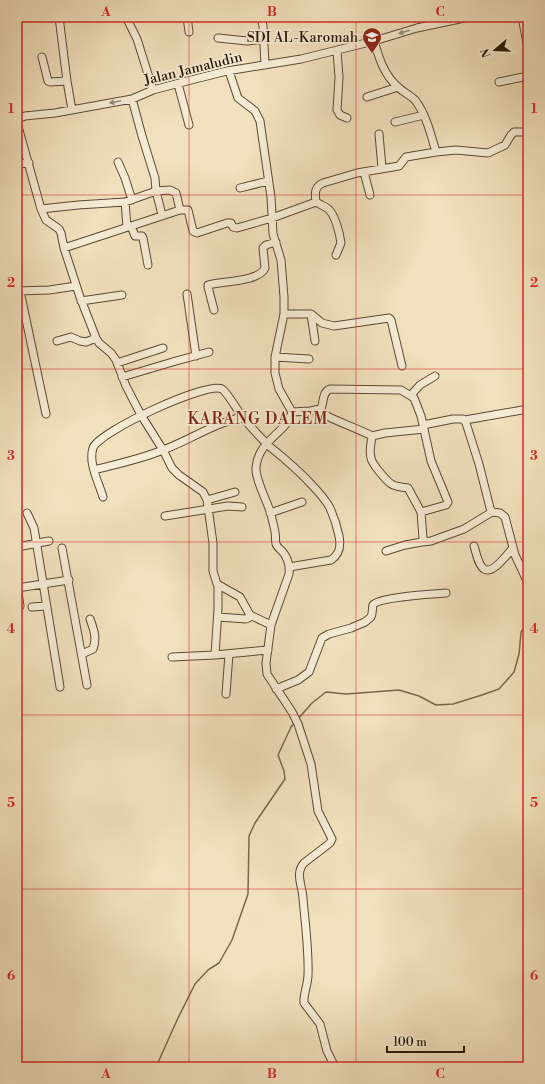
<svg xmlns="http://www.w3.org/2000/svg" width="545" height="1084" font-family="'Libre Bodoni',serif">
  <rect width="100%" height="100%" fill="#f2e1be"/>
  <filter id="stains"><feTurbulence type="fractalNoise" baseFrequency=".005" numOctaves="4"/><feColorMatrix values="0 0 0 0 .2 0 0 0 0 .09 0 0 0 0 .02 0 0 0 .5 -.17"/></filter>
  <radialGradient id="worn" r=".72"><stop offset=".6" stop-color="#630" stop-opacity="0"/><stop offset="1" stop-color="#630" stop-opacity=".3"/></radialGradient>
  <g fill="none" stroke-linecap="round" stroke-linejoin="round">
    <!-- stream -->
    <path stroke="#79684e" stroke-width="1.5" d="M298 719 312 703 326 692 346 694 399 690 419 696 436 705 453 704 482 695 499 689 514 672 519 654 521 632 528 623
      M156 1067 178 1018 195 984 208 970 219 963 232 940 248 894 249 836 255 823 285 779 284 771 278 755 291 727 294 723"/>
    <!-- minor casing -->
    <g stroke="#5b4a33" stroke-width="9">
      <path id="minor" d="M59 17 67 81
        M126 17 137 39 153 90
        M187 17 189 32
        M261 17 263 26 265 65
        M522 17 528 48
        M218 38 247 41 264 39
        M374 41C379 58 384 75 398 87 403 92 410 95 415 100 426 114 431 135 436 152
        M337 51 339 77 337 110 340 115 347 118
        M42 57 48 81 50 82 67 81 72 110
        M229 71 238 98 255 111 260 121 271 197 273 234 281 260 284 297V314L275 357V373L279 389 292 412C287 433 259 439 256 467 255 479 267 501 271 514 272 520 274 526 275 532 276 536 275 540 276 544 277 547 280 549 282 551 288 558 290 565 289 574L271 625
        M499 82 528 76
        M178 84 189 125
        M367 97 398 87
        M17 119 25 116 55 113 132 99 153 90 187 81 227 71 301 59 374 41 417 28 469 17
        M395 122 424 115
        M17 123 41 209 46 220 59 229 61 233 64 248 80 297 96 338 99 343 111 353 116 360 126 386 141 415 163 450 172 468 179 475 203 492 207 500 213 543V571L217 584 240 597 250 615 271 625 266 663 267 674 292 712 298 724 311 764 318 811 332 839 330 843 304 863C295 873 302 885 303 898 305 923 309 950 308 975 308 984 303 995 304 1003L320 1024 327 1051 335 1067
        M379 134 382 168
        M118 162 125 178 132 200
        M17 164 29 163
        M364 172 370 195
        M240 188 268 181
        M125 202 127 227
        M316 202C315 194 314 187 323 183L357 173 399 166 406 157 436 152 456 150 488 153 505 145 511 135 514 132H528
        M41 209 78 205 125 202 156 191 155 178 142 136 132 99
        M162 215 156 191 170 190 176 193 180 210
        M131 226 135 236H142L143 238 148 265
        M64 248 180 210H188L193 231 197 233 227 223H231L233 227 237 228 272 218 316 202C319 204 324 206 327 208 335 213 340 235 341 243L336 255
        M17 291 49 290 76 286
        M20 291 46 414
        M187 294 196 356
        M81 301 122 295
        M214 310 208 287V285C222 281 259 282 265 268L263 248 266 245 276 242
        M284 314H311L322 323 334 326 389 318 391 320 402 366
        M311 314 315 341
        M57 341 71 337 80 341 86 342 96 338
        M275 357 309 359
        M117 363 163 348
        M122 377 176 361 209 352
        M411 395 420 385 435 376
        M317 411C335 421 354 427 372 436
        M292 412 310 411 321 409C324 402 322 392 330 389L401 390 414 398 421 416 423 425 453 419H463L466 423 479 464 490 508 492 512 500 513 505 517 515 555 528 583
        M465 420 528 409
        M94 470C117 464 141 459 163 450 190 440 214 423 243 417
        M103 497C99 483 88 463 93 448 98 432 207 381 222 389 227 392 237 410 242 416 249 425 256 433 264 441 271 449 281 455 289 463 300 472 324 496 330 508 334 517 337 526 339 536 341 546 340 554 331 560L289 567
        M207 500 235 492
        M421 512 408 488C402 487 394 487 390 483 385 479 372 464 371 458 369 451 371 443 372 436L385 433 424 429
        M27 513 34 528 60 687
        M270 513 302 502
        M165 516 228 506 242 507
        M422 542 431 541 464 529 492 512
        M474 546C476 552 478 565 484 569 493 575 508 553 513 548
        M17 547 49 541
        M62 548 87 685
        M386 551 405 545 422 542 423 538 421 512 446 505 448 502 431 461 423 425
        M17 586 20 606
        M17 588 69 580
        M32 607 46 606
        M218 617 246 619 252 616
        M82 654 93 649C97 638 94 630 90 619
        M215 655 218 609V585
        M172 657 215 655 268 650
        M276 689 298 680 309 672 322 638 329 634 351 628 365 622 371 617C373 613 372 608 373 605 378 597 435 594 446 593
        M226 694 229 654"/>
    </g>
    <!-- minor -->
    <use href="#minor" stroke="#f7ecd5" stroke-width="7"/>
  </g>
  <!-- one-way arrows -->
  <defs><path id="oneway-solid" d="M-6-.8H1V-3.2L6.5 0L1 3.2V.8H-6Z"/></defs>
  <g fill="#9a8d77">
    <use href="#oneway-solid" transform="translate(404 32) rotate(163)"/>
    <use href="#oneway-solid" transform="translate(115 102) rotate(168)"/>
  </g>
  <!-- grid -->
  <path fill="none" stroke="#d62828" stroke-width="1" stroke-opacity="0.55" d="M189 17V1067M356 17V1067M17 195H528M17 369H528M17 542H528M17 715H528M17 889H528"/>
  <!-- icons -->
  <defs>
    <g id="school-pin" transform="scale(1)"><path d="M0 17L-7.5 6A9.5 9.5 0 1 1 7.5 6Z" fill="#8f2418" stroke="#f7ecd5"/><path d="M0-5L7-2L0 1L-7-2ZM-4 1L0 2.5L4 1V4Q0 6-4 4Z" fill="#fff"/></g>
  </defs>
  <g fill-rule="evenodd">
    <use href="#school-pin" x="372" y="37"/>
  </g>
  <g text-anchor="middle" stroke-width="3.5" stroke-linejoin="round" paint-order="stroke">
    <!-- poi labels -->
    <g font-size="14" fill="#291805" stroke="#f7ecd5" text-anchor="end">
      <text x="358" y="42">SDI AL-Karomah</text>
    </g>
    <!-- street labels -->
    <g font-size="14" fill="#291805" stroke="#f7ecd5">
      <text transform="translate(193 68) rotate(-14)" y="5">Jalan Jamaludin</text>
    </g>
    <!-- quarter labels -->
    <g font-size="16" letter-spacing="1" fill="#7a1f14" stroke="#f7ecd5">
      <text x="258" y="424">KARANG DALEM</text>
    </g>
  </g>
  <!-- margin -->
  <rect width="545" height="1084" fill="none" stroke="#f2e1be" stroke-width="44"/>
  <!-- north arrow -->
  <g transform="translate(495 50) rotate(251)" stroke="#f7ecd5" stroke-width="3" paint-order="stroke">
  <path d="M0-3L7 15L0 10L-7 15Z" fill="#291805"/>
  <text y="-6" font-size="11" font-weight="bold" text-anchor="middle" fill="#291805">N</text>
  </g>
  <!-- scale -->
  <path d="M387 1046v6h77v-6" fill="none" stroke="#291805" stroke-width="2"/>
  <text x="393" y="1046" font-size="12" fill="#291805" stroke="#f7ecd5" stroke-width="3" paint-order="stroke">100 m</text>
  <rect x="22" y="22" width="501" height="1040" fill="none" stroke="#d62828" stroke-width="1.5"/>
  <g font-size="13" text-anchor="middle" font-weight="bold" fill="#d62828">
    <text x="106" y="16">A</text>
    <text x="272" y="16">B</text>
    <text x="440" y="16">C</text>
    <text x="11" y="113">1</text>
    <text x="534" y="113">1</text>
    <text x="11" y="287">2</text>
    <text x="534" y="287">2</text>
    <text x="11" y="460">3</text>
    <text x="534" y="460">3</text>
    <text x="11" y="633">4</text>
    <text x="534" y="633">4</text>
    <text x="11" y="807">5</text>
    <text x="534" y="807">5</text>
    <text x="11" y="980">6</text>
    <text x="534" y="980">6</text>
    <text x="106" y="1078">A</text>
    <text x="272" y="1078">B</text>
    <text x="440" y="1078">C</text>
  </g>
  <rect width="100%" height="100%" filter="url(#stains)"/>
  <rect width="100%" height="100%" fill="url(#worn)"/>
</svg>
